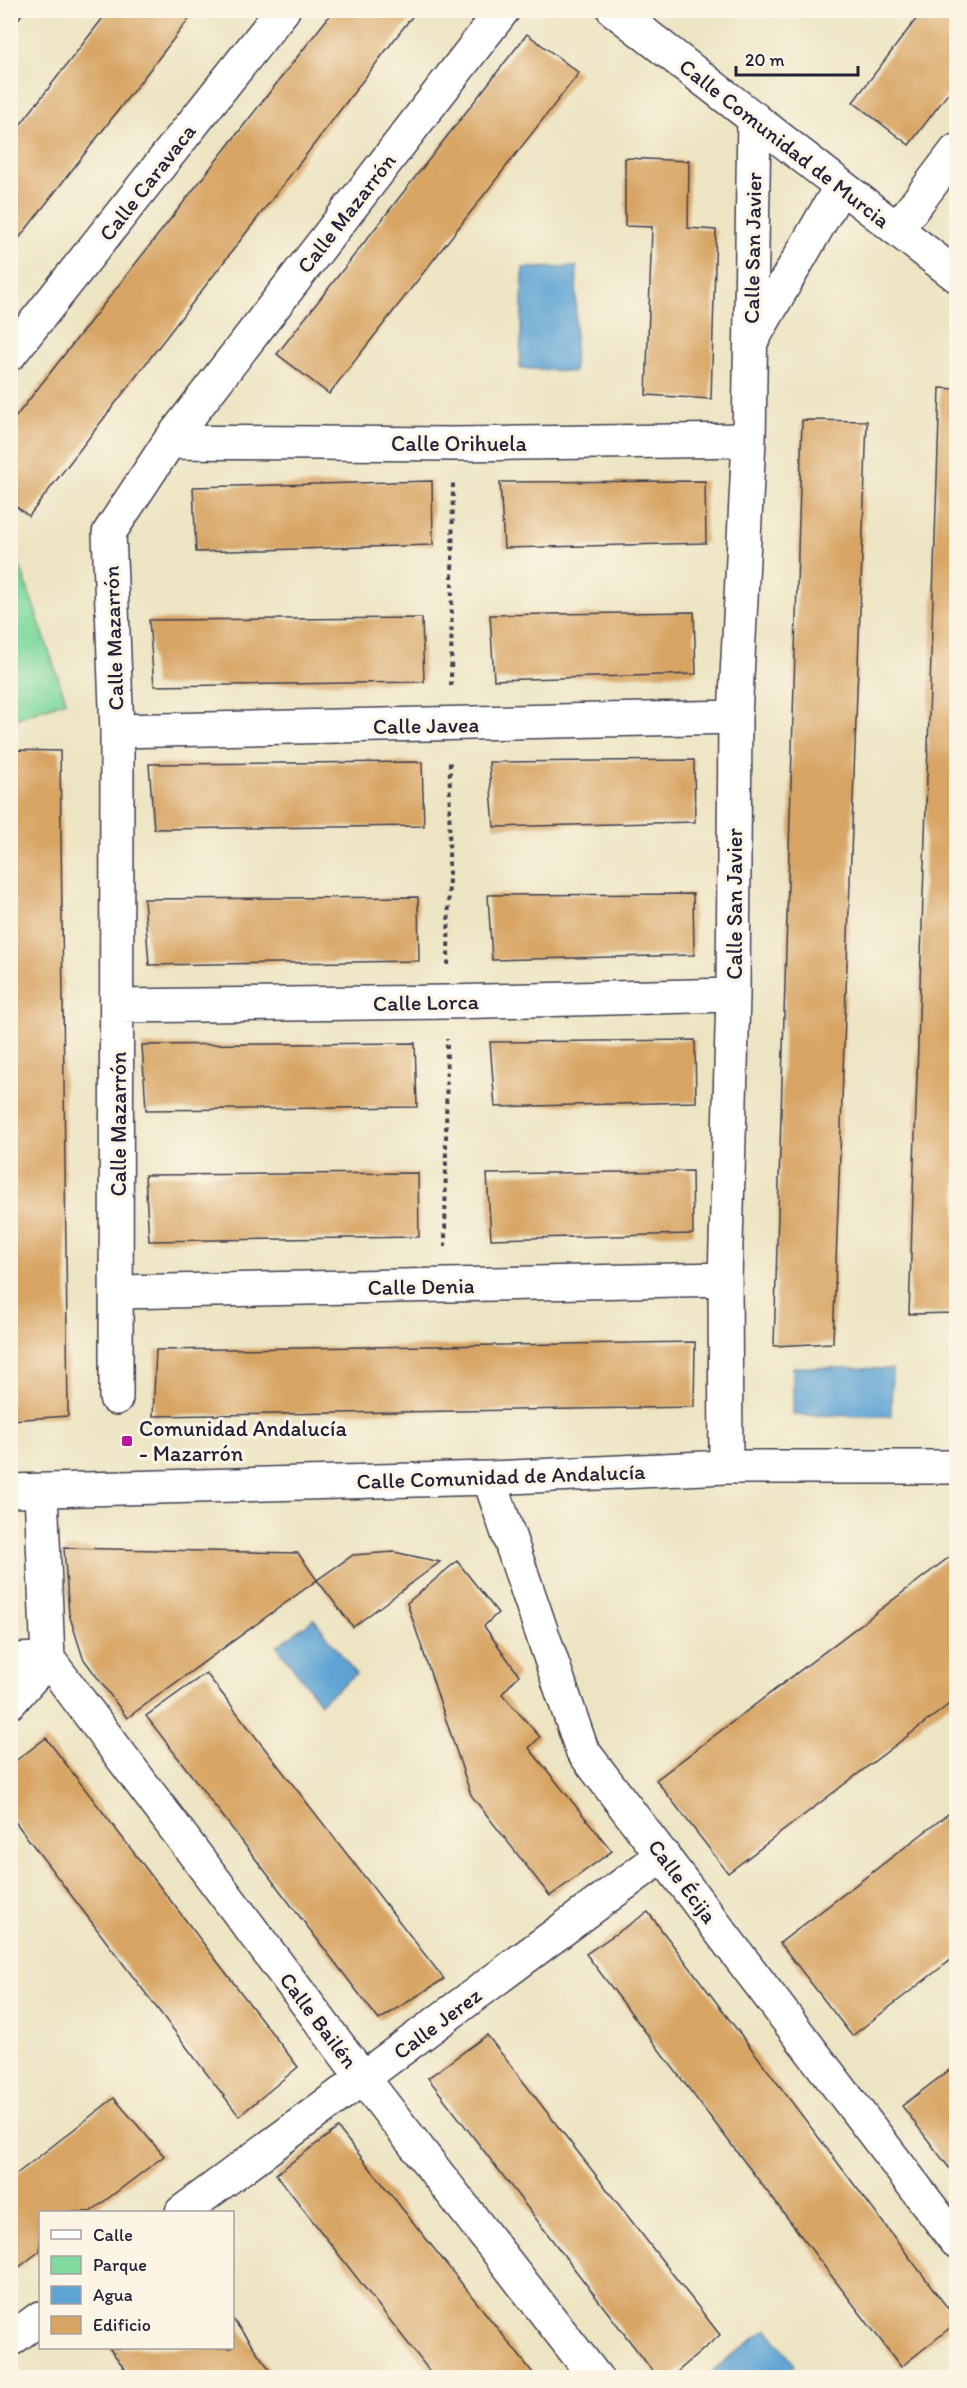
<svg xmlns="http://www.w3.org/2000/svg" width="967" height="2388" font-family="Itim,sans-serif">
  <rect width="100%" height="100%" fill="#fcf5e5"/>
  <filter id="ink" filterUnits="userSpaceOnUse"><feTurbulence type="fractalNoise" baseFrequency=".0167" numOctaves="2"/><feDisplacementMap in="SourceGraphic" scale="12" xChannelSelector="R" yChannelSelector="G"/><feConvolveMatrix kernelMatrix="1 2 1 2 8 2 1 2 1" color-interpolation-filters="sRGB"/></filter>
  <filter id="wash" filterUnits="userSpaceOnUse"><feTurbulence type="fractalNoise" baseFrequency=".008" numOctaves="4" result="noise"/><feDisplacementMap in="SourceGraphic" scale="24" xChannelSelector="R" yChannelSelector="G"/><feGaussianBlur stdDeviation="1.35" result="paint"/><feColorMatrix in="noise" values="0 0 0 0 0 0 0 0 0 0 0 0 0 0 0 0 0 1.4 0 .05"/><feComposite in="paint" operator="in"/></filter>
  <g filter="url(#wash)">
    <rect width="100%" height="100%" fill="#ede4c3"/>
    <!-- green -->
    <path fill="#80d99f" stroke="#517e6d" stroke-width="1.5" d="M11 540 66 701 11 720H10Z"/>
    <!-- water -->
    <path fill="#5ea4d4" stroke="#406388" stroke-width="1.5" d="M577 267 574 372 520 368 523 268Z
      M793 1367 892 1369 891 1416 793 1415Z
      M314 1619 356 1674 320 1703 277 1646Z
      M767 2329 795 2365 779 2377H719L713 2370Z"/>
    <g id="blocks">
      <!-- building -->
      <path fill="#d7a463" d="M10 10H25L10 30Z
        M109 10H196L10 250V138Z
        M334 10H417L29 516 10 502V424Z
        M923 10H956V83L909 145 853 102Z
        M527 34 579 73 329 394 277 354Z
        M625 158 689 161 688 228 716 230 711 399 646 395 652 227 625 226Z
        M940 388 956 389V1313L909 1314Z
        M802 420 867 421 833 1343 774 1346Z
        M432 481 433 545 196 552 193 487Z
        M705 481 706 543 504 548 500 482Z
        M694 612 696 674 494 680 490 615Z
        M422 618 424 682 154 686 149 620Z
        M10 750 60 751 68 1416 10 1420Z
        M694 760 695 822 494 827 489 762Z
        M422 762 424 826 154 829 149 764Z
        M693 894 694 955 492 960 488 895Z
        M418 897 419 961 149 965 144 899Z
        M695 1040 696 1102 495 1107 490 1042Z
        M415 1043 417 1107 146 1110 142 1045Z
        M692 1171 693 1234 491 1239 487 1174Z
        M418 1173 419 1237 149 1241 145 1175Z
        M695 1342 694 1407 153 1416 156 1350Z
        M64 1548 298 1553 317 1580 127 1718 83 1658 69 1614Z
        M394 1552 440 1562 353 1627 317 1580 353 1555Z
        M956 1552V1699L728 1873 656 1780Z
        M457 1561 498 1613 484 1626 519 1675 502 1694 540 1737 529 1748 612 1851 550 1896 471 1795 407 1603Z
        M206 1673 444 1979 379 2020 146 1716Z
        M46 1738 298 2067 239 2116 10 1815V1765Z
        M956 1808V1956L852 2036 780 1943Z
        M648 1912 956 2319V2323L901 2367 586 1954Z
        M487 2035 720 2335 670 2378H658L428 2078Z
        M956 2065V2177L902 2106Z
        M114 2098 164 2156 90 2212H40V2251L10 2274V2179Z
        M338 2128 537 2378H435L276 2174Z
        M232 2318 276 2378H132L109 2348H232Z"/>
    </g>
  </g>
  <g filter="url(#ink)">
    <use href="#blocks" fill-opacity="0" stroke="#403f4f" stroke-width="1.5"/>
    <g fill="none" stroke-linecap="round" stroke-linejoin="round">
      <!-- minor casing -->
      <g stroke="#403f4f" stroke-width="36">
        <path id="minor" d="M614 10 956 275
          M897 229 956 151
          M752 340 841 186
          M10 354 283 10
          M169 442 454 444 749 440
          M117 731 735 717
          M118 1006 448 1002 733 995
          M118 1292 725 1279
          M116 1398 117 731 109 533 169 442 503 10
          M726 1467 725 1279 733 995 735 717 749 440 754 118
          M489 1478 582 1750 956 2241
          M10 1491 489 1478 726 1467H956
          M10 1660 48 1659 363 2078 596 2378
          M10 1702 48 1659 41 1491
          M182 2212 663 1855
          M10 2340 40 2318"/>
      </g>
      <!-- path -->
      <path stroke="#403f4f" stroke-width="4" stroke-dasharray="4.5 4.5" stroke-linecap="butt" d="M451 686 453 481
        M448 965 450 760
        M445 1247 447 1039"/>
      <!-- minor -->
      <use href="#minor" stroke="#fff" stroke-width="33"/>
    </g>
  </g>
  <!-- markers -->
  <rect fill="#b5179e" stroke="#fcf5e5" stroke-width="2" x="121" y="1435" width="12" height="12" rx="3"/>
  <g text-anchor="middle" stroke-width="6" stroke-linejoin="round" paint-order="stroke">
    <!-- street labels -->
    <g font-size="22" fill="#22223b" stroke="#fcf5e5">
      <text transform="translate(785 143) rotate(38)" y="8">Calle Comunidad de Murcia</text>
      <text transform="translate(147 182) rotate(-52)" y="8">Calle Caravaca</text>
      <text transform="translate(346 213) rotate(-52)" y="8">Calle Mazarrón</text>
      <text transform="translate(752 248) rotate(-89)" y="8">Calle San Javier</text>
      <text x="459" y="451">Calle Orihuela</text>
      <text transform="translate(113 638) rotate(-92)" y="8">Calle Mazarrón</text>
      <text transform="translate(426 725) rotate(-1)" y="8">Calle Javea</text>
      <text transform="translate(734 904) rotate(-90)" y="8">Calle San Javier</text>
      <text transform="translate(426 1002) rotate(-1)" y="8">Calle Lorca</text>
      <text transform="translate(118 1124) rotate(-90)" y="8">Calle Mazarrón</text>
      <text transform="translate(421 1286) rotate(-1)" y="8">Calle Denia</text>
      <text transform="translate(501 1476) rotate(-2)" y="8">Calle Comunidad de Andalucía</text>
      <text transform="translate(683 1881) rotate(53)" y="8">Calle Écija</text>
      <text transform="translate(319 2020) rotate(53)" y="8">Calle Bailén</text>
      <text transform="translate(437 2023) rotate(-37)" y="8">Calle Jerez</text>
    </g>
    <!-- poi labels -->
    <g font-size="22" fill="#22223b" stroke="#fcf5e5" text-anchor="start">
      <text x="139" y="1436">Comunidad Andalucía<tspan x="139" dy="25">- Mazarrón</tspan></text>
    </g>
  </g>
  <!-- margin -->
  <rect width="967" height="2388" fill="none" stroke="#fcf5e5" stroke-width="36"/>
  <!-- legend -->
  <rect x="39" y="2211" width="195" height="138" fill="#fcf5e5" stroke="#a5a1a1" stroke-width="1.5"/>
  <rect x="51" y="2230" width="30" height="9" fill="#ffffff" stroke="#a5a1a1" stroke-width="1.5"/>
  <text x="93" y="2241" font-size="18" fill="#22223b">Calle</text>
  <rect x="51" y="2256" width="30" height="18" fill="#80d99f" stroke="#a5a1a1" stroke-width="1.5"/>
  <text x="93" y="2271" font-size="18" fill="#22223b">Parque</text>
  <rect x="51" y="2286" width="30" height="18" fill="#5ea4d4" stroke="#a5a1a1" stroke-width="1.5"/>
  <text x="93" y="2301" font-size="18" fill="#22223b">Agua</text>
  <rect x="51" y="2316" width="30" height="18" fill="#d7a463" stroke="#a5a1a1" stroke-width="1.5"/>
  <text x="93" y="2331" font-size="18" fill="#22223b">Edificio</text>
  <!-- scale -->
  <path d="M736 66v9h122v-9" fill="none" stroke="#22223b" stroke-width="3"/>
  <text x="745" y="66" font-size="18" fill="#22223b" stroke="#fcf5e5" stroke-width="4.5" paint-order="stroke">20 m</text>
</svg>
